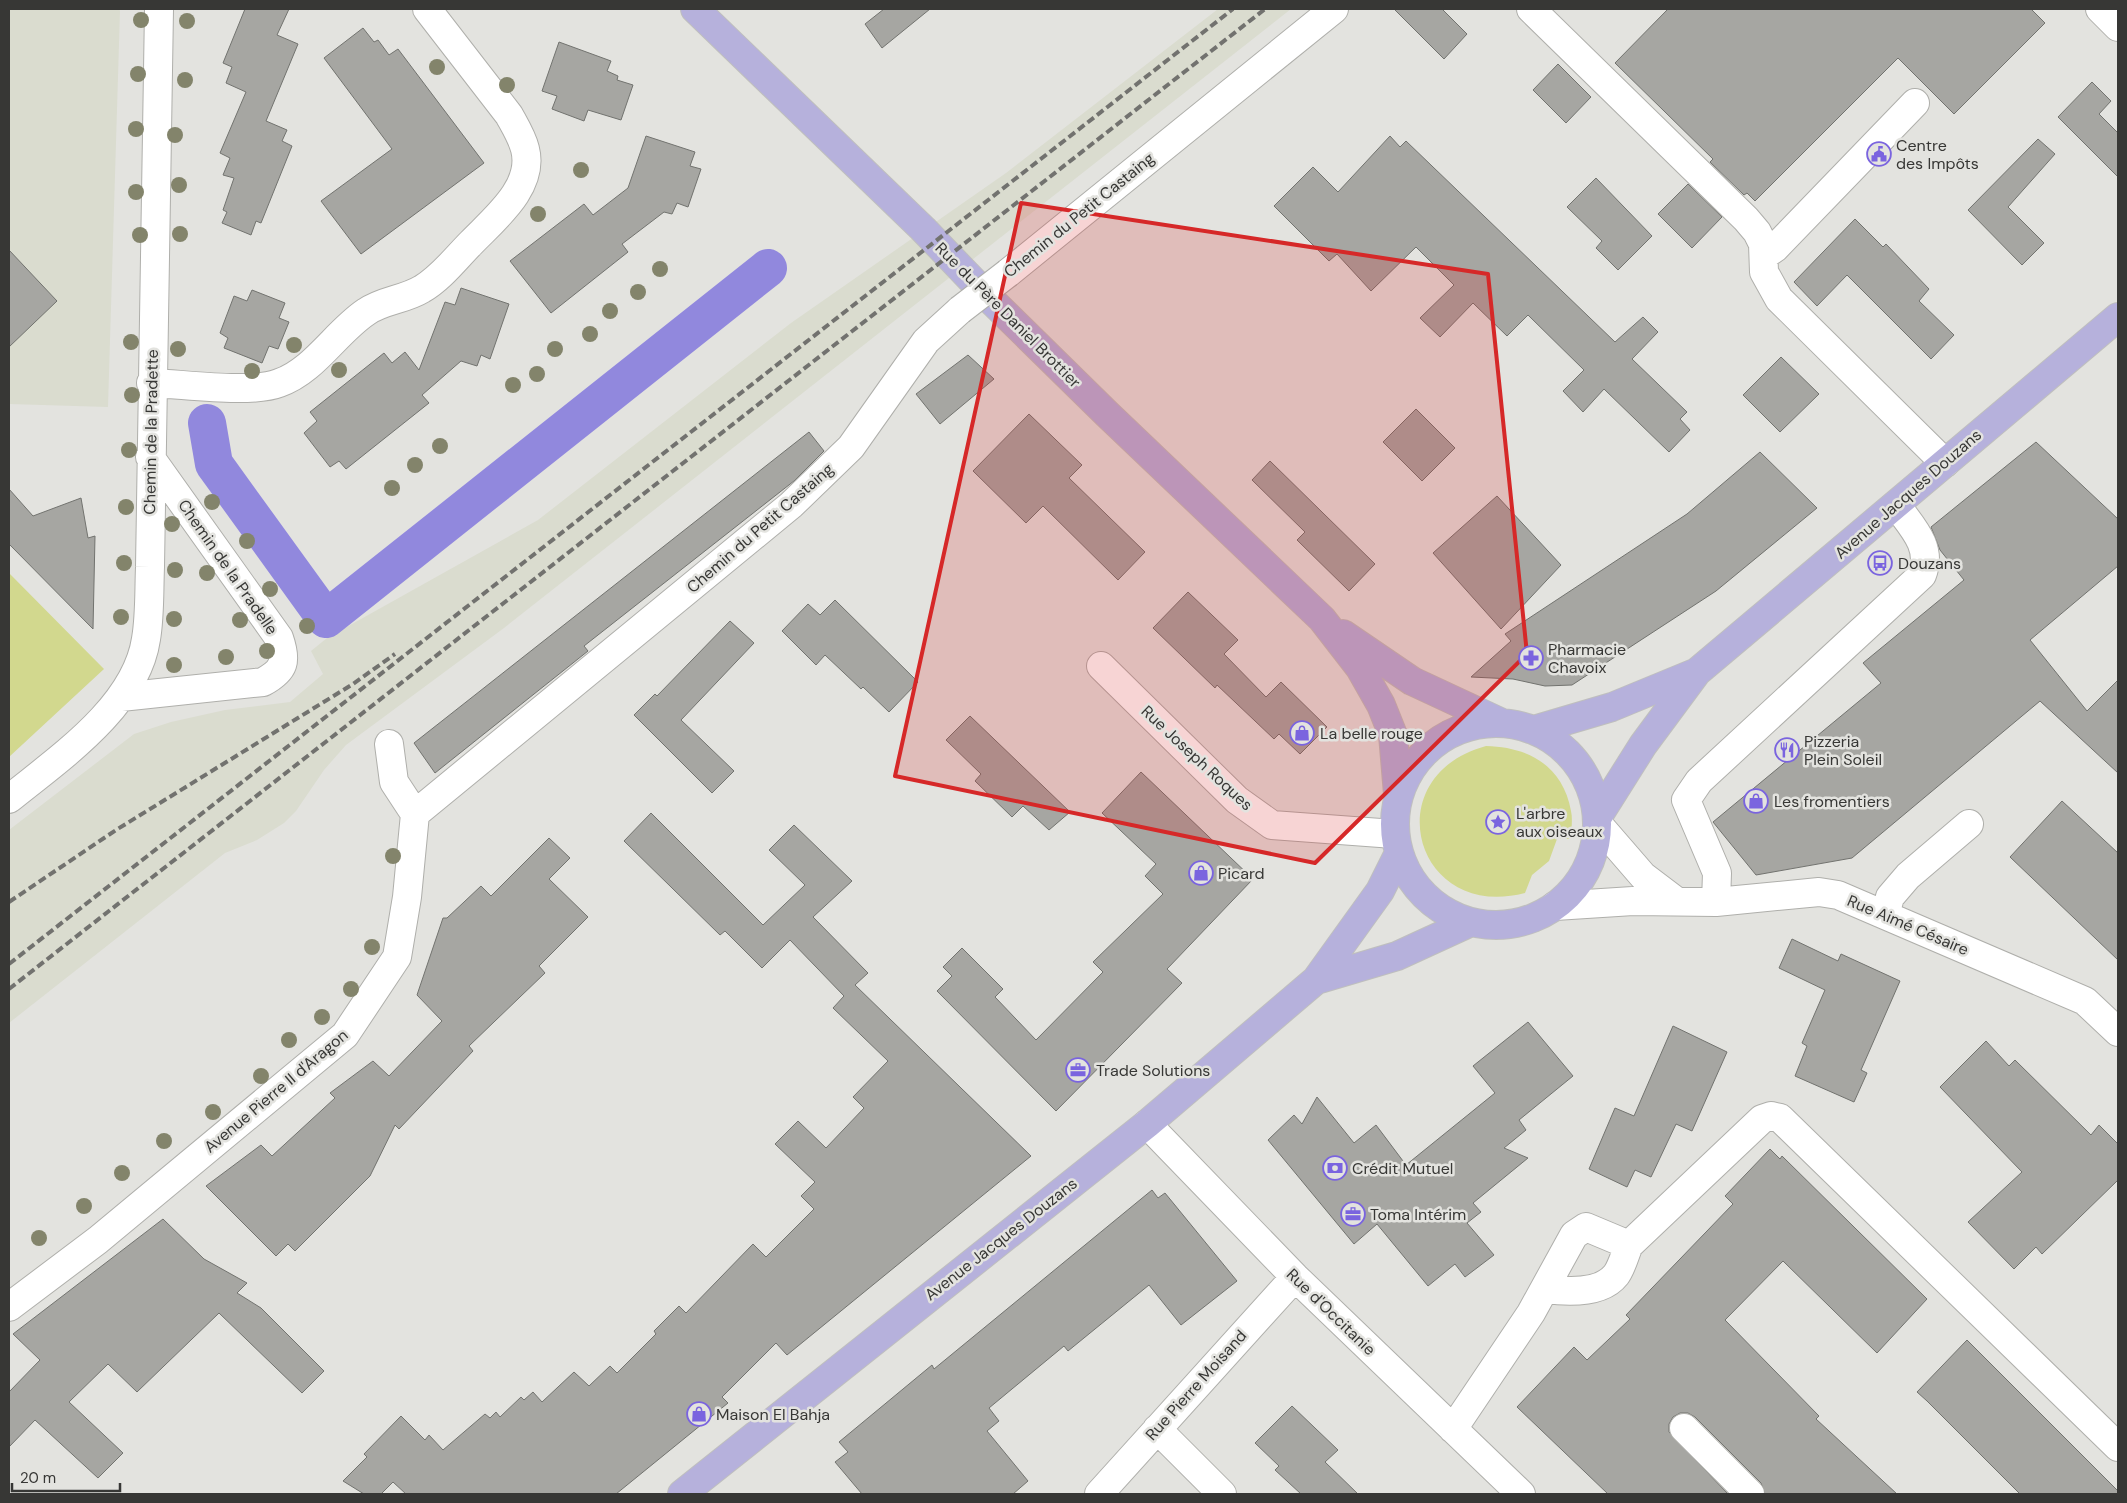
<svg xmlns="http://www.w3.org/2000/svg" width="2127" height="1503" font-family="'DM Sans',sans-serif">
<rect width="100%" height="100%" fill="#e3e3df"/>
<path fill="#dadccf" d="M9,9H119L120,11L108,407L9,404Z
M1218,9H1291L504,628L346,745L324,770L296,811L284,823L257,840L225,853L9,1023V830L134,734L171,722L225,710L290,702L323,674L311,651L327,638L538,520L791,323L1006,173Z"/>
<path fill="#d2d88e" d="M9,573L104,669L9,757Z
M1486,746C1529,747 1563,766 1571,811C1573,820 1571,830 1571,839H1557L1549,861L1532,875L1525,893C1414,922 1375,776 1486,746Z"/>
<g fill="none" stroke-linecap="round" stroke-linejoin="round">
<path stroke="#9188dd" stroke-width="38" d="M207,423L214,464L326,619L768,268"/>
</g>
<path fill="#a6a6a2" stroke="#72736f" d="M245,9H289L277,35L298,44L266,121L287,130L282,141L292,146L261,223L256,221L251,235L222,223L227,212L223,210L234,178L223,175L230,158L220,153L246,92L226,83L232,67L223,63Z
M884,9H930L882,48L865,24Z
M1394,9H1442L1467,34L1444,59Z
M1668,9H2031L2045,23L1954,114L1898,58L1755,201L1747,193L1744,195L1710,162L1713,159L1615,63Z
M363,28L374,42L378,40L389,55L398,49L484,163L361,254L321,201L392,149L324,58Z
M559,42L611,61L607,71L618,76L617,80L633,85L621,120L588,110L584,121L552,109L557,96L542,91Z
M1558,64L1591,97L1566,123L1533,90Z
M2092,82L2111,101L2099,114L2118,133V177L2058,117Z
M646,136L695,152L690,166L701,169L688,207L677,203L672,214L664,212L622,244L628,252L551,313L510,261L584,204L593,215L628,188Z
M1390,136L1400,147L1406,141L1615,342L1643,317L1658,332L1632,359L1687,412L1680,419L1690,430L1669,452L1604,389L1583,412L1563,391L1584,370L1528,315L1507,336L1473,303L1440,337L1420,318L1454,285L1416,247L1371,291L1337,254L1329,261L1274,206L1313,167L1338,192Z
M2038,139L2055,154L2008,207L2044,243L2022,265L1968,210Z
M1596,178L1652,236L1618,270L1596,248L1602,241L1567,207Z
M1688,184L1722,217L1692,248L1658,214Z
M1855,219L1883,247L1886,244L1929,289L1919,301L1954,335L1931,359L1847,275L1817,306L1794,282Z
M9,250L57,301L9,347Z
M461,288L509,304L490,359L481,355L477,366L461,361L422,395L429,403L346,469L339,461L330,467L304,433L317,421L310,412L384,353L392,363L405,352L419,370L445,302L455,305Z
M252,290L285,303L279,318L289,322L278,349L269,346L262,363L224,348L228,338L220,333L234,296L247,301Z
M968,355L994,379L940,424L916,394Z
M1781,357L1819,394L1780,432L1743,395Z
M1416,409L1455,448L1422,481L1383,442Z
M1029,414L1082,465L1069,478L1145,552L1118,580L1043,506L1026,523L973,471Z
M809,432L824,451L794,481L584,646L588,651L435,773L414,743Z
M2036,442L2118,519V566L2030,640L2087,711L2118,680V773L2040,701L1852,858L1756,875L1713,822L1881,683L1863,663L1964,580L1940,550L1931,527Z
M1760,452L1817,508L1716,591L1572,685L1545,686L1513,679L1471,677L1511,641L1505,634L1687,514Z
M1270,461L1375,564L1349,591L1297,540L1305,532L1252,480Z
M9,489L33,516L81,498L88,538L95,536L93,629L9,544Z
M1497,496L1561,565L1501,629L1433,553Z
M1188,592L1238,640L1224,654L1266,697L1281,682L1327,727L1300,754L1279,734L1274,739L1217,685L1215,688L1153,628Z
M835,600L918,682L889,712L863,687L861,689L825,655L816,665L782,631L808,604L820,615Z
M730,621L754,643L681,720L734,771L712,793L634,715L655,694L657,696Z
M970,716L1070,812L1049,830L1023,806L1012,817L975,781L981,774L946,740Z
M1141,772L1253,879L1167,969L1182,983L1056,1111L937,991L952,976L943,967L962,948L1003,989L995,997L1036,1040L1103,972L1093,962L1163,894L1145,876L1156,864L1102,813Z
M2062,801L2118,853V960L2010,857Z
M651,813L763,925L805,885L769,850L794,825L852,881L813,917L868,973L855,985L1031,1156L787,1355L776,1343L722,1397L728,1403L616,1494H406L393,1482L381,1494H364L343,1481L367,1457L364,1454L401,1416L425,1440L429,1435L443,1450L485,1414L490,1418L496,1412L500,1417L521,1397L524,1400L533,1392L542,1402L574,1372L589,1386L610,1366L617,1373L656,1334L654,1331L679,1306L686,1313L753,1244L766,1257L814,1209L801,1196L815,1182L775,1144L798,1121L826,1148L864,1108L853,1097L888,1061L833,1008L844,996L790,940L762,968L725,931L720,935L624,841Z
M549,838L570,858L549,879L588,917L539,966L545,973L469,1046L473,1051L399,1129L395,1125L370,1176L295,1251L288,1244L276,1256L206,1186L261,1145L272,1156L335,1098L330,1093L373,1061L389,1076L442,1021L417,995L443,918H447L481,886L491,896Z
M1792,939L1838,961L1841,954L1900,981L1861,1070L1867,1073L1854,1102L1795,1076L1807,1046L1802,1043L1825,990L1779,968Z
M1528,1022L1573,1076L1519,1120L1526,1130L1504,1148L1528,1158L1473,1203L1481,1212L1467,1223L1494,1255L1465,1277L1455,1264L1428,1286L1377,1224L1354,1244L1268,1140L1294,1115L1302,1124L1317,1097L1354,1143L1376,1125L1406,1165L1495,1093L1473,1066Z
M1673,1026L1727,1052L1692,1131L1676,1124L1651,1177L1635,1170L1627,1187L1589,1169L1615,1108L1634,1116Z
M1986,1041L2009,1066L2015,1060L2091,1135L2099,1125L2118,1144V1180L2042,1254L2036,1247L2014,1269L1968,1222L2022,1172L1940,1087Z
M1770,1149L1780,1159L1782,1156L1927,1299L1877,1353L1783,1261L1725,1320L1819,1416L1816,1419L1897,1494H1765L1761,1483L1695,1417L1688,1413H1680L1673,1417L1669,1424V1432L1728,1494H1608L1517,1407L1574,1347L1587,1360L1630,1319L1626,1315L1733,1204L1725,1196Z
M1152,1190L1158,1198L1165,1193L1237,1281L1181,1325L1149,1285L1068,1351L1064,1346L989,1408L999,1421L987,1431L1028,1481L1013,1494H862L835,1462L848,1452L839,1442L932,1365L934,1369Z
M163,1219L204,1259L247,1283L237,1293L261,1308L324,1371L302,1393L219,1313L137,1392L108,1364L69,1402L123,1453L98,1478L35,1420L9,1447V1392L40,1360L13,1334Z
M1967,1340L2118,1491V1494H2020L1927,1401L1917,1392Z
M1292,1406L1338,1450L1325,1462L1358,1494H1301L1275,1470L1279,1466L1255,1443Z"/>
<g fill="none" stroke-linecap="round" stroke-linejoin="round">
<g stroke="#afafab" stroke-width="30">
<path id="minor" d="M1531,9L1746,219L1757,232L1763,244L1764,272L1779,299L1945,463
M2100,9L2118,27
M1765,255L1775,248L1915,103
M1008,273L1334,9
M151,383C184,384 251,394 279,383C314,371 336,332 366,312C383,300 404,300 422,289C441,278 456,258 471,243C494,219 535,187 525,149C522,137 515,126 509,115L427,9
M1101,666L1237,800L1272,825L1394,834
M121,697L263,682C285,670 287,661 279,638L150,457
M9,799C58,759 136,707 146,639C150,616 149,591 150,567L159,9
M415,814L791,505L851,447L926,341L960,310
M1598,824L1643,876L1676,901
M1716,902L1717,873L1686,800L1699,781L1922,575C1933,547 1912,527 1896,505
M1555,906L1633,901L1716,902L1819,892L1838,895L2085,1001L2118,1032
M1885,915L1890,897L1908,876L1969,824
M1147,1124L1295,1277L1521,1494
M1545,1289C1567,1292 1601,1294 1616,1275C1622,1267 1625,1254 1629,1245
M9,1307L98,1240L345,1035L397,957L407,897L415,814L394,782L389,744
M1684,1428L1750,1494
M1157,1429L1222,1494
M1453,1429L1531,1313L1574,1235L1586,1227L1629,1245L1762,1119L1771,1116L1780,1118L2118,1447
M1099,1494L1295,1277"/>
</g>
<g stroke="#bfbfbe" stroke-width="30">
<path id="major" d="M695,9L923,229L994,303L1106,413L1322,619L1360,668L1381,705L1393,735L1398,794
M1343,634L1412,681L1500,722
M1395 824a101 101 0 1 1 202 0a101 101 0 1 1-202 0Z
M1534,730L1612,707L1697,672
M1597,818L1643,745L1697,672L2118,317
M1316,980L1397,956L1471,922
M682,1494L1147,1124L1316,980L1380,891L1399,853"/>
</g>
<use href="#minor" stroke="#fff" stroke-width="28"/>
<use href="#major" stroke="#b6b1dc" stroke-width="28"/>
<path stroke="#72726f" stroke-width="4" stroke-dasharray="8 4" stroke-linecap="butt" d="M9,902L116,830L353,684L395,654
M9,964L1233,9
M9,989L1265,9"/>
<g stroke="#afafab" stroke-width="30" stroke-linecap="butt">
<path id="minor-bridge" d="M960,310L1008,273"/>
</g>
<use href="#minor-bridge" stroke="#fff" stroke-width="28"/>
</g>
<g fill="#83846b">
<circle cx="141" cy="20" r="8"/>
<circle cx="187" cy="21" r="8"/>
<circle cx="437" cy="67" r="8"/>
<circle cx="138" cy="74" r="8"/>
<circle cx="185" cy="80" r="8"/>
<circle cx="507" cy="85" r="8"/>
<circle cx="136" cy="129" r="8"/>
<circle cx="175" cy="135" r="8"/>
<circle cx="581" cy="170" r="8"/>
<circle cx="179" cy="185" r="8"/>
<circle cx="136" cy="192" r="8"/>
<circle cx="538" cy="214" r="8"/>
<circle cx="180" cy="234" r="8"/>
<circle cx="140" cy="235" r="8"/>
<circle cx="660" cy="269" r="8"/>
<circle cx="638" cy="292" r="8"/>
<circle cx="610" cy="311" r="8"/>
<circle cx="590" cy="334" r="8"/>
<circle cx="131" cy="342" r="8"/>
<circle cx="294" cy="345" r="8"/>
<circle cx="178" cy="349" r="8"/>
<circle cx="555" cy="349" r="8"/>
<circle cx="339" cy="370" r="8"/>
<circle cx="252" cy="371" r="8"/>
<circle cx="537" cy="374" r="8"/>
<circle cx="513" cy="385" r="8"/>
<circle cx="132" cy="395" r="8"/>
<circle cx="440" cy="446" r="8"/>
<circle cx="129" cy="450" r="8"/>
<circle cx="415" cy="465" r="8"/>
<circle cx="392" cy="488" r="8"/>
<circle cx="212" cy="502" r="8"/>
<circle cx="126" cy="507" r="8"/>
<circle cx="172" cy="524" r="8"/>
<circle cx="247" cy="541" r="8"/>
<circle cx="124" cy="563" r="8"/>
<circle cx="175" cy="570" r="8"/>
<circle cx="207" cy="573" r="8"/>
<circle cx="270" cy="589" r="8"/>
<circle cx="121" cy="617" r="8"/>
<circle cx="174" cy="619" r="8"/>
<circle cx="240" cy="620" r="8"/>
<circle cx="307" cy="626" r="8"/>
<circle cx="267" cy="651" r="8"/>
<circle cx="226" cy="657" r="8"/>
<circle cx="174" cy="665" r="8"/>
<circle cx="393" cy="856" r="8"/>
<circle cx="372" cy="947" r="8"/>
<circle cx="351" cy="989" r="8"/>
<circle cx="322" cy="1017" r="8"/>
<circle cx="289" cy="1040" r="8"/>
<circle cx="261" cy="1076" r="8"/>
<circle cx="213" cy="1112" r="8"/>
<circle cx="164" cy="1141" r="8"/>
<circle cx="122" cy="1173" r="8"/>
<circle cx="84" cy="1206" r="8"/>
<circle cx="39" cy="1238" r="8"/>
</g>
<path fill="#d62828" fill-opacity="0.2" stroke="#d62828" stroke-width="4" stroke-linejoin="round" d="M1021,203L1488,274L1527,654L1315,863L895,776Z"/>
<defs>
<g id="civic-ring" transform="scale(1.25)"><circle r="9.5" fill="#e3e3df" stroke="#7a64df" stroke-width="1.5"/><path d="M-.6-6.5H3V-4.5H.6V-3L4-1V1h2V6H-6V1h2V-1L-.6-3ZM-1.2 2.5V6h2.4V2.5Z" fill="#7a64df"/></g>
<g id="bus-ring" transform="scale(1.25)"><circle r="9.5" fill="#e3e3df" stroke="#7a64df" stroke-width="1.5"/><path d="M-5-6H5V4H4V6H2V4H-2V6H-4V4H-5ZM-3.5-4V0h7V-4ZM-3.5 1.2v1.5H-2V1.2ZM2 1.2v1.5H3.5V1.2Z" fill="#7a64df"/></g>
<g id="pharmacy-ring" transform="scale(1.25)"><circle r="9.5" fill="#e3e3df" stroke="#7a64df" stroke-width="1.5"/><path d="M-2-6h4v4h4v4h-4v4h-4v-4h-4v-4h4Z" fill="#7a64df"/></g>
<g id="shop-ring" transform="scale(1.25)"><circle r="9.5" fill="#e3e3df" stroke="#7a64df" stroke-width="1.5"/><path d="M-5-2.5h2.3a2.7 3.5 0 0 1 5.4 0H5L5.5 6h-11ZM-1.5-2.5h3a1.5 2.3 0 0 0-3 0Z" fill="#7a64df"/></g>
<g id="restaurant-ring" transform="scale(1.25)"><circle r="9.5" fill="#e3e3df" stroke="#7a64df" stroke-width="1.5"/><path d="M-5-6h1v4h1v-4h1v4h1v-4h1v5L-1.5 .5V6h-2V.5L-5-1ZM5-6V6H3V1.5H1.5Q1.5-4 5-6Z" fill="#7a64df"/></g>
<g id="sight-ring" transform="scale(1.25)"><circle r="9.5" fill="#e3e3df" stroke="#7a64df" stroke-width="1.5"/><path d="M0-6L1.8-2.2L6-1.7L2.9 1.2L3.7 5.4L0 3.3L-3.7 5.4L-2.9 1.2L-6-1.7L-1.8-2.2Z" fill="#7a64df"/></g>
<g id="office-ring" transform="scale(1.25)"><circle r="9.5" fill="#e3e3df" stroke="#7a64df" stroke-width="1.5"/><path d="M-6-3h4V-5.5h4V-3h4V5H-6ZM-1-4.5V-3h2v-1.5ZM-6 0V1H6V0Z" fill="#7a64df"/></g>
<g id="bank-ring" transform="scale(1.25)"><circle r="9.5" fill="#e3e3df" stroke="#7a64df" stroke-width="1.5"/><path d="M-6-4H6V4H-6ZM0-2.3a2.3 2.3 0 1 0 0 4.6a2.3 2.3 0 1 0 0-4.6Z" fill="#7a64df"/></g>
</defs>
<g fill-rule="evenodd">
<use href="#civic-ring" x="1879" y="154"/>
<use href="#bus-ring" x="1880" y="563"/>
<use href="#pharmacy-ring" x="1531" y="658"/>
<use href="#shop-ring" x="1302" y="733"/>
<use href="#restaurant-ring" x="1787" y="750"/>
<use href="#shop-ring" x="1756" y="801"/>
<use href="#sight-ring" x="1498" y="822"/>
<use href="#shop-ring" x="1201" y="873"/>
<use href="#office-ring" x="1078" y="1070"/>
<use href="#bank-ring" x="1335" y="1168"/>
<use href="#office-ring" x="1353" y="1214"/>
<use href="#shop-ring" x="699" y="1414"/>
</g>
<g text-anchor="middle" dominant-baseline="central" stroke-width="5" stroke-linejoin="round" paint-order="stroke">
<g font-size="16" fill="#373735" stroke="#e3e3df" text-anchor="start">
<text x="1896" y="145">Centre<tspan x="1896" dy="18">des Impôts</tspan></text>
<text x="1898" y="563">Douzans</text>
<text x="1548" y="649">Pharmacie<tspan x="1548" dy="18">Chavoix</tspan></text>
<text x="1320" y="733">La belle rouge</text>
<text x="1804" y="741">Pizzeria<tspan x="1804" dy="18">Plein Soleil</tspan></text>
<text x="1774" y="801">Les fromentiers</text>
<text x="1516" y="813">L'arbre<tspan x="1516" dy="18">aux oiseaux</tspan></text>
<text x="1218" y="873">Picard</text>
<text x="1096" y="1070">Trade Solutions</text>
<text x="1352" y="1168">Crédit Mutuel</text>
<text x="1370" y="1214">Toma Intérim</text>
<text x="716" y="1414">Maison El Bahja</text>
</g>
<g font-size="16" fill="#373735" stroke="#e3e3df">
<text transform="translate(1079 215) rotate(-39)">Chemin du Petit Castaing</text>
<text transform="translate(1008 315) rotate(45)">Rue du Père Daniel Brottier</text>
<text transform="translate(151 432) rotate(-89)">Chemin de la Pradette</text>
<text transform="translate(1908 494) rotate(-41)">Avenue Jacques Douzans</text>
<text transform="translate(760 528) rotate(-41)">Chemin du Petit Castaing</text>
<text transform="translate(228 567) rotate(55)">Chemin de la Pradelle</text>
<text transform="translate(1197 758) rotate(43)">Rue Joseph Roques</text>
<text transform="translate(1908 925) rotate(23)">Rue Aimé Césaire</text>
<text transform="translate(276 1091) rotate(-40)">Avenue Pierre II d'Aragon</text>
<text transform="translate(1001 1239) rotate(-38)">Avenue Jacques Douzans</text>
<text transform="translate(1331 1312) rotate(44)">Rue d'Occitanie</text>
<text transform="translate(1196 1385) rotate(-48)">Rue Pierre Moisand</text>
</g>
</g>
<rect width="2127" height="1503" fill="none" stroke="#373735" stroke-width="20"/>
<path d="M12 1483v8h108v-8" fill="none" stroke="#373735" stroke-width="2.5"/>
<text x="20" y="1483" font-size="15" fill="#373735" stroke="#e3e3df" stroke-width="4" paint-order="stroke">20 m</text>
</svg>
